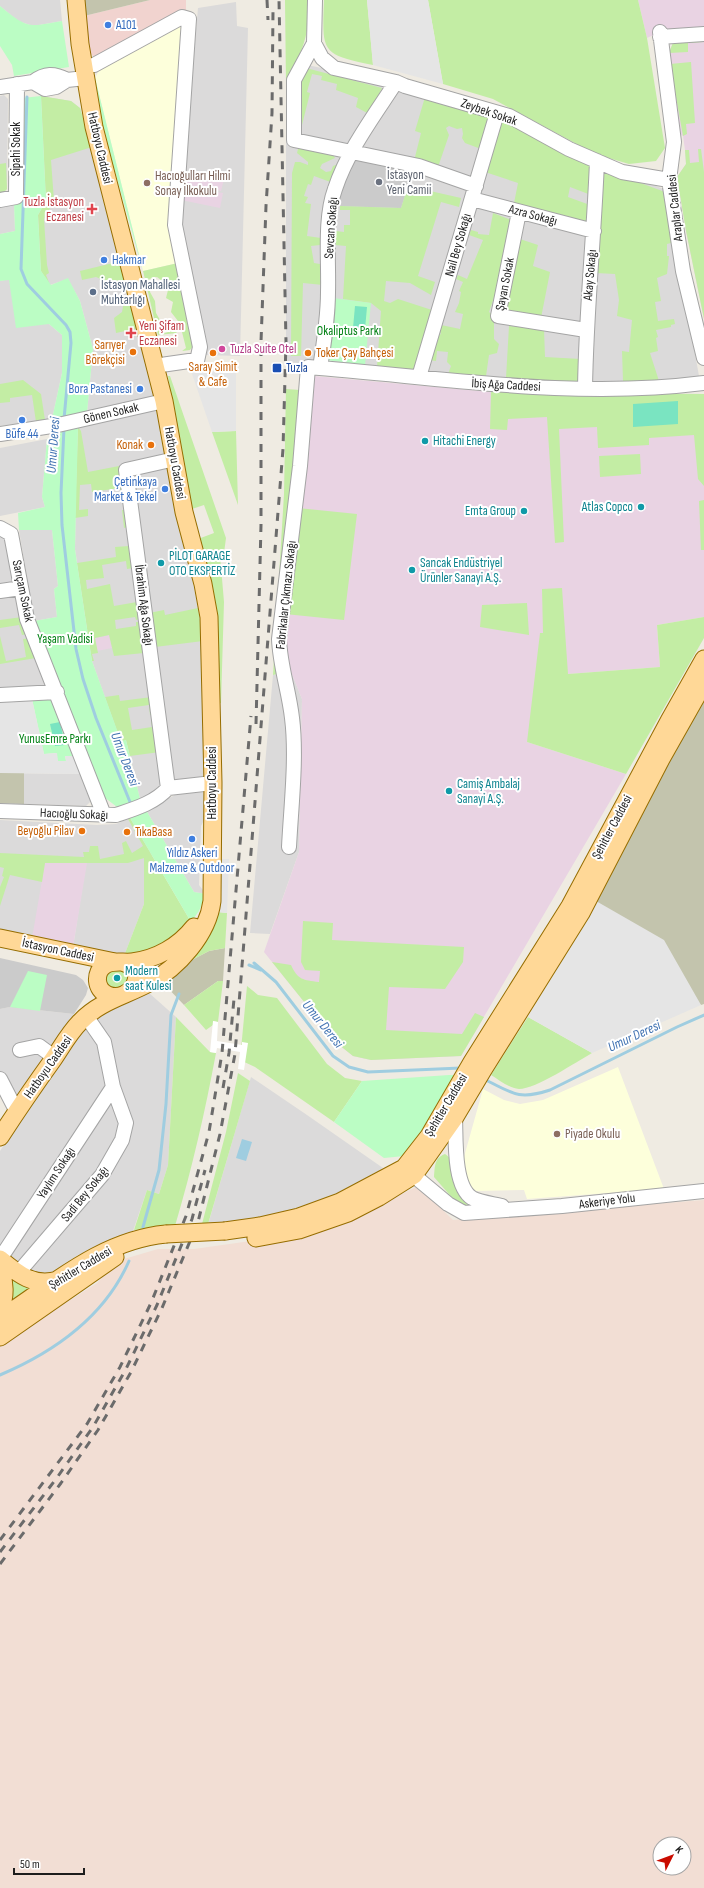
<svg xmlns="http://www.w3.org/2000/svg" width="704" height="1888" font-family="'Sofia Sans Condensed',sans-serif">
<rect width="100%" height="100%" fill="#efebe2"/>
<path fill="#dbdada" d="M0,0H60L62,21L33,26L18,21L0,6Z
M236,2L237,26L248,28L240,356L206,355L179,217L198,8Z
M297,63L396,83L666,190L699,376L659,384L581,386L286,362V87Z
M4,95L8,99L7,189L3,193L0,194V96Z
M41,96L71,101L80,108L156,396L87,413L93,349L80,301L68,279L50,285L41,271L38,215L46,201Z
M14,203L15,231L0,234V205Z
M9,279L49,324L62,335V373L52,419L0,426V281Z
M159,409L169,455L122,466L161,790L140,799L126,740L121,742L92,661L75,549L78,427Z
M47,439L42,497L45,507L0,516V448Z
M170,468L203,633L206,776L172,781L130,475Z
M19,530H52L58,586L54,589L57,617L34,621Z
M0,533L7,538L15,582L0,587Z
M17,593L46,684L45,687L0,690V595Z
M290,669L302,699L299,852L270,934L250,933L273,675Z
M0,773L83,774L92,800L86,806L0,803Z
M205,792V818L201,826L199,885L206,894L194,892L146,810L177,794Z
M130,818L152,855L145,858L144,904L124,956L73,947L86,863L32,938L0,932V820L97,825L116,824Z
M148,992L176,1017L168,1165L159,1194L147,1190L132,1234L107,1242L78,1255L49,1276L31,1272L0,1248V1151L75,1037L98,1016Z
M10,1007L74,1014L13,1109L0,1085V1009Z
M251,1077L307,1115L383,1168L366,1183L280,1218L207,1228Z"/>
<path fill="#f1d3cf" d="M150,0H186V10L95,57L90,54L84,16Z"/>
<path fill="#e9d3e3" d="M638,0H704V30L660,32L647,38Z
M704,38V319L686,231L677,177L686,164L685,150L683,136L679,134L669,53L674,40Z
M196,173L224,179L221,191L183,184L185,175L195,178Z
M184,186L223,193L220,208L181,200Z
M314,376L491,392L704,394V617L657,625L660,667L568,674L527,742L626,774L461,1056L371,1060L353,1056L338,1044L264,952L299,852L302,699L283,652Z
M110,635L112,648L97,651L95,638Z
M45,863H87L73,947L32,938Z"/>
<path fill="#fdffdb" d="M182,22L178,263L143,271L95,78L101,67Z
M618,1067L664,1189L527,1199L524,1190L476,1191L468,1184L462,1164L483,1089L504,1100L520,1104L543,1100Z"/>
<path fill="#cbcbcb" d="M354,157L414,168L401,208L337,206L338,195Z
M0,958L76,975L83,980L88,988L86,995L74,1014L10,1007L0,1009Z"/>
<path fill="#f2ded4" fill-rule="evenodd" d="M418,1186L453,1220L704,1200V1888H0V1345L97,1283L117,1261L158,1249H194L313,1232L349,1220ZM660,1844H684V1868H660Z"/>
<path fill="#c3c4ad" d="M82,0H150L84,16Z
M704,697V1004L701,1005L596,901Z
M0,773H24V804L0,803Z
M225,948L223,981H218L184,1005L164,984L190,961L209,951Z"/>
<path fill="#c3eda4" d="M285,0H309C310,37 301,53 286,85Z
M324,0H367L373,65C321,54 322,53 324,0Z
M428,0H638L647,38L665,148L656,161L629,164L595,154L493,99L443,84Z
M704,38V42L688,43V52L669,53L674,40Z
M691,62L695,123L686,124L687,134L683,136L670,64Z
M306,68L382,88L369,114L356,107L358,98L336,90L337,84L321,80L322,76L312,74L307,92L310,93L299,137H297L302,72Z
M41,96L71,101L80,108L92,147L51,160L54,201L44,219L47,265L49,273L46,275L50,285L41,271L38,215L46,201Z
M425,97L490,117L481,149L465,143L462,138L463,134L462,128L457,129L449,126L446,128L449,135L437,170L414,161L421,133L415,131Z
M500,119L593,163L591,195L570,187L568,197L590,205L589,226L513,208L518,183L485,172Z
M305,148L332,153L335,158L322,164L320,168L326,172L331,171L333,166L341,163L333,183L314,176L311,185L308,184L304,196L308,197L305,203L311,204L307,236L321,238L320,245L311,246L314,263L320,264L324,268L323,285L303,283L301,356H291L292,173L295,162H300L308,165V162L297,153L298,149Z
M698,149H701L704,172V319L686,231L677,177L686,164L685,150H689L690,163L699,162Z
M6,163L7,189L3,193L0,194V164Z
M608,171L665,192L671,243L667,244V256H669L667,274L657,278L661,301L655,302L658,321L674,319L675,324L671,325V327L656,330L658,337L656,338L658,351L650,353L659,381H623L622,351L629,352L632,320L617,316L619,300L615,274L596,273L601,176Z
M408,186L461,198L459,207L441,202L418,276L435,282L431,295L410,283L386,281L384,301L390,303L398,299L435,311L415,370L377,367L381,311L371,303L343,299L346,246L335,245L336,231L344,232V225H350V210H340V206L401,208Z
M493,213L511,220L496,292L489,312L494,316V339L499,344L497,353L489,355L486,376L448,374L451,366L447,362L448,352L437,351L436,361L428,360L436,336L441,334L439,330L441,325L460,329L463,314L455,312L459,303L461,292L459,291L463,282L456,279L458,275L467,279L483,240L469,235L471,230L478,232V234L489,235Z
M517,238L538,245L533,266L550,272L541,318L502,313Z
M121,261L127,283L120,287L96,277L82,280L80,271Z
M178,263L193,346L190,350L182,351L186,348L182,332H179L178,321L171,312L173,302L166,298L168,290L173,285L165,283L157,277L149,279L151,283L150,292L155,301L156,313L160,320V330L165,333L174,330L177,333L158,335L143,271Z
M124,301L132,304L139,328L116,333L114,318L122,312Z
M509,326L544,329L545,357L581,359L580,384L506,378Z
M168,376H170L226,538L224,553L220,555L224,602L221,703H218V619L208,567L198,539L214,533L204,505L189,510Z
M23,380L41,394L45,420L36,422L32,395L10,398V402L0,403V384Z
M286,389L300,390L280,673L273,675L284,494Z
M491,392L704,394V486L698,479L694,435L649,438V445L598,448L597,427L559,429L564,542L555,543L547,417L508,419L507,430L490,429Z
M78,427L81,431L88,472L119,466L128,527L124,528L122,510H124L120,488L92,492L91,484L80,485L79,510L88,509V516L75,518Z
M236,431L238,505L212,432Z
M640,454L641,474L600,477L599,456Z
M704,500V550H701L699,501Z
M298,508L357,514L344,620L285,614Z
M129,546L133,568L127,569L126,561L102,565L104,578L86,580L87,589L110,584L114,606L137,602L140,619L136,620L135,617L115,620L116,629L136,626V622H140L144,653L114,656L109,635L95,638L98,653L92,654L94,661H92L77,563L116,557L115,547Z
M562,588L568,674L660,667L657,625L704,617V638L626,774L527,742L540,633H543L542,589Z
M527,603L529,635L480,627L482,605Z
M198,608L203,641L155,647L149,613L164,610L165,615Z
M22,617L28,634L22,635L19,625L0,628V620Z
M0,636L6,661L26,657L23,639L29,638L36,658L0,664Z
M119,695L120,701L152,697L155,714L150,715L149,705L128,708L132,730L152,727L151,720L155,719L160,752L130,756L126,740L121,742L105,697Z
M130,818L191,922L182,931L154,950L124,956L144,904V858L128,863H45L42,882L10,875L0,906V887L4,877L2,876L4,868L0,867V853L84,857L83,852H89L90,846H98L100,859L124,854L122,843L126,841L132,853L143,846L128,819Z
M217,912L227,913L225,948L209,951L190,961L209,935Z
M303,921L333,923L332,940L464,947L463,962L445,989L389,987L386,1030L462,1034L475,1013L484,1017L461,1056L371,1060L353,1056L338,1044L272,962L291,965C298,980 303,980 319,982L320,971L305,970L301,962Z
M111,969L127,970L130,983L115,989L107,986L105,975Z
M218,981H223L218,1022L213,1021V1025L206,1030L184,1005Z
M247,986L258,995L277,998L327,1064L345,1078L362,1081L334,1122L255,1067L240,1060Z
M176,1017L210,1052L216,1053C205,1112 192,1169 175,1226L134,1230L147,1190L159,1194L168,1165Z
M528,1017L592,1053C576,1062 536,1089 519,1089C509,1088 499,1080 491,1075Z
M238,1073L250,1081L208,1224H202L226,1132Z
M445,1154C457,1161 453,1180 459,1192C461,1197 465,1201 468,1205L466,1208L454,1200L434,1177C435,1167 434,1158 445,1154Z
M10,1275L40,1288L7,1308Z"/>
<path fill="#bbfdc4" d="M0,6C28,29 28,27 62,21L69,67L14,76L12,65L0,46Z
M95,78L143,271L105,136L94,82Z
M41,96L46,201L38,215L41,271L51,285L68,278L80,301L93,349L87,413L52,419L62,373V335L49,324L16,328L9,280L0,281V234L15,231L14,203L21,202L22,98Z
M333,298L371,303L365,365L326,360Z
M78,427L75,549L77,563L92,661L121,741L126,740L140,799L117,807L104,797L34,621L57,617L54,589L58,586L52,530H19L18,513L45,507L42,497L47,439L56,437L60,431Z
M51,698L76,756H65L66,761L58,762L56,753L44,754L32,699Z
M146,810L194,892L206,894L199,911L191,922L130,818Z
M28,971L47,975L40,1011L10,1007Z
M449,1075H455L448,1096L404,1156L384,1158L334,1122L362,1081Z"/>
<path fill="#7ae4c1" d="M355,306L367,307L365,329L353,328Z
M678,401V424L633,427V404Z
M60,722L65,745L55,746L50,724Z"/>
<path fill="#e5e5e5" d="M367,0H428L443,84L373,65Z
M198,370L236,372V431L212,432L191,371Z
M32,699L44,754L57,753L58,761H66L65,756H76L83,774L0,773V702Z
M221,859H229L227,913L217,912L221,892Z
M596,901L664,940L701,1005L592,1053L528,1017Z"/>
<path fill="#9fcde0" d="M242,1139L252,1142L246,1161L236,1158Z"/>
<path fill="#fff" d="M213,1021L218,1022L217,1041L242,1045V1042L248,1043L244,1070L238,1069L240,1052L217,1048L216,1053L210,1052Z"/>
<g fill="none" stroke-linecap="round" stroke-linejoin="round">
<path stroke="#9fcde0" stroke-width="3" d="M27,97L21,269L27,284L66,325L70,332L71,343L64,419
M64,428L61,493L62,525L76,649L83,679L96,718L130,802
M254,963L276,982L333,1056L349,1067L368,1072L461,1068
M249,965L261,970
M486,1080C513,1094 520,1100 550,1090L677,1027L704,1015
M143,1227L159,1170L166,1104L171,1015L179,994
M0,1375C54,1352 105,1316 129,1261"/>
<g stroke="#a4a4a4" stroke-width="16">
<path id="minor" d="M315,0L314,43L294,80V140L419,166L476,186
M660,32L674,142L669,180L683,271L704,358
M660,37L704,34
M314,43L322,58L334,68L396,82L405,86L509,116L569,149L622,172L669,180
M83,66L94,65L182,17L189,19L175,225L200,347L197,361H189L154,366
M33,82C45,73 54,73 67,80
M0,87L33,82L45,89L56,87L67,80L85,78
M472,199L594,231
M0,200L16,197L17,84
M519,212L498,316L586,330
M320,368C324,343 328,318 328,292C329,260 324,219 335,189C348,150 374,116 396,82
M419,377L497,113
M585,389C586,313 594,237 597,161
M0,434L58,425L164,401
M0,528L11,534L27,619L104,815
M0,591L21,588
M0,695L57,692
M168,788L126,470L175,459
M0,811L116,815C134,809 155,803 168,788L213,783
M289,847C291,807 297,757 292,718C289,691 280,666 279,639L300,466L308,367C440,377 572,400 704,383
M20,1050L39,1046L54,1057
M0,1079L17,1112
M455,1117C456,1137 453,1186 472,1198C478,1202 494,1204 502,1206
M406,1169L448,1204L464,1213L562,1206L704,1191
M0,1259L113,1087
M18,1273L102,1175L122,1140L126,1123L113,1087L104,1042L86,1016"/>
</g>
<g stroke="#966d00" stroke-width="19">
<path id="major" d="M0,938L115,962
M122,962C152,970 130,1004 108,995C95,990 94,972 105,965C113,960 123,963 132,962C157,959 179,946 194,927
M0,1137C17,1111 34,1086 52,1061C61,1048 69,1033 80,1022C100,1001 125,996 149,983C178,968 208,934 212,901L213,783L209,617L203,584L184,512L164,401L94,127L80,44L76,0
M225,1231L260,1226L299,1217L340,1202L404,1168L429,1136L472,1062L570,906L669,721L704,659
M256,1238L299,1230L348,1213L379,1197L414,1175L455,1117L483,1070L581,913L661,759L704,683
M0,1259C18,1274 33,1287 58,1280
M0,1268C5,1283 6,1295 0,1311
M0,1319C52,1285 102,1240 166,1234
M0,1337L115,1257"/>
</g>
<use href="#minor" stroke="#fff" stroke-width="14"/>
<use href="#major" stroke="#ffd897" stroke-width="17"/>
<path stroke="#6b6b6b" stroke-width="3" stroke-dasharray="8 8" stroke-linecap="butt" d="M267,0L268,20
M256,724L261,525V342L266,206L272,113L273,10
M223,1088L229,1053L234,999
M0,1540L87,1424L120,1367L151,1303L186,1216L209,1132L222,1053L251,716
M0,1552L56,1479L93,1427L126,1369L157,1305L192,1219L205,1170
M0,1564L61,1483L98,1430L131,1372L162,1308L198,1222L220,1134L235,1054L283,449L286,342L279,0"/>
<g stroke="#966d00" stroke-width="19" stroke-linecap="butt">
<path id="major-bridge" d="M166,1234L225,1231"/>
</g>
<use href="#major-bridge" stroke="#ffd897" stroke-width="17"/>
</g>
<g fill="#3f7fe0" stroke="#fff" stroke-width="1.5">
<circle cx="108" cy="25" r="4"/>
<circle cx="104" cy="260" r="4"/>
<circle cx="140" cy="389" r="4"/>
<circle cx="22" cy="420" r="4"/>
<circle cx="165" cy="489" r="4"/>
<circle cx="192" cy="839" r="4"/>
</g>
<circle fill="#6b7280" stroke="#fff" stroke-width="1.5" cx="379" cy="182" r="4"/>
<g fill="#8d6e63" stroke="#fff" stroke-width="1.5">
<circle cx="147" cy="183" r="4"/>
<circle cx="557" cy="1134" r="4"/>
</g>
<g fill="#e0444e" stroke="#fff" stroke-width="1.5">
<path d="M90 203h4v4h4v4h-4v4h-4v-4h-4v-4h4z"/>
<path d="M129 327h4v4h4v4h-4v4h-4v-4h-4v-4h4z"/>
</g>
<circle fill="#5c6f8a" stroke="#fff" stroke-width="1.5" cx="93" cy="292" r="4"/>
<circle fill="#d1479c" stroke="#fff" stroke-width="1.5" cx="222" cy="349" r="4"/>
<g fill="#e8710a" stroke="#fff" stroke-width="1.5">
<circle cx="133" cy="352" r="4"/>
<circle cx="213" cy="353" r="4"/>
<circle cx="308" cy="353" r="4"/>
<circle cx="151" cy="445" r="4"/>
<circle cx="82" cy="831" r="4"/>
<circle cx="127" cy="832" r="4"/>
</g>
<rect fill="#1a4fb4" stroke="#fff" stroke-width="1.5" x="272" y="363" width="10" height="10" rx="2"/>
<g fill="#0f9aa8" stroke="#fff" stroke-width="1.5">
<circle cx="425" cy="441" r="4"/>
<circle cx="641" cy="507" r="4"/>
<circle cx="524" cy="511" r="4"/>
<circle cx="161" cy="563" r="4"/>
<circle cx="412" cy="570" r="4"/>
<circle cx="449" cy="791" r="4"/>
<circle cx="117" cy="978" r="4"/>
</g>
<g text-anchor="middle" dominant-baseline="central" stroke-width="4" stroke-linejoin="round" paint-order="stroke">
<g font-size="13" fill="#366cbe" stroke="#fff" text-anchor="start">
<text x="116" y="25">A101</text>
<text x="112" y="260">Hakmar</text>
<text x="132" y="389" text-anchor="end">Bora Pastanesi</text>
<text x="22" y="434" text-anchor="middle">Büfe 44</text>
<text x="157" y="482" text-anchor="end">Çetinkaya<tspan x="157" dy="15">Market &amp; Tekel</tspan></text>
<text x="192" y="853" text-anchor="middle">Yıldız Askeri<tspan x="192" dy="15">Malzeme &amp; Outdoor</tspan></text>
</g>
<g font-size="13" fill="#1d1d1d" stroke="#fff">
<text transform="translate(489 112) rotate(19)">Zeybek Sokak</text>
<text transform="translate(100 148) rotate(77)">Hatboyu Caddesi</text>
<text transform="translate(16 149) rotate(-90)">Sipahi Sokak</text>
<text transform="translate(675 208) rotate(-96)">Araplar Caddesi</text>
<text transform="translate(533 215) rotate(15)">Azra Sokağı</text>
<text transform="translate(331 228) rotate(-86)">Sevcan Sokağı</text>
<text transform="translate(458 245) rotate(-74)">Nail Bey Sokağı</text>
<text transform="translate(590 275) rotate(-85)">Akay Sokağı</text>
<text transform="translate(505 284) rotate(-79)">Şayan Sokak</text>
<text transform="translate(506 385) rotate(3)">İbiş Ağa Caddesi</text>
<text transform="translate(111 413) rotate(-13)">Gönen Sokak</text>
<text transform="translate(175 463) rotate(80)">Hatboyu Caddesi</text>
<text transform="translate(23 591) rotate(78)">Sarıçam Sokak</text>
<text transform="translate(286 595) rotate(-84)">Fabrikalar Çıkmazı Sokağı</text>
<text transform="translate(144 605) rotate(83)">İbrahim Ağa Sokağı</text>
<text transform="translate(212 783) rotate(-90)">Hatboyu Caddesi</text>
<text transform="translate(74 814) rotate(2)">Hacıoğlu Sokağı</text>
<text transform="translate(612 827) rotate(-62)">Şehitler Caddesi</text>
<text transform="translate(58 950) rotate(12)">İstasyon Caddesi</text>
<text transform="translate(48 1067) rotate(-55)">Hatboyu Caddesi</text>
<text transform="translate(446 1105) rotate(-59)">Şehitler Caddesi</text>
<text transform="translate(56 1173) rotate(-57)">Yaylım Sokağı</text>
<text transform="translate(85 1194) rotate(-51)">Sadi Bey Sokağı</text>
<text transform="translate(607 1201) rotate(-7)">Askeriye Yolu</text>
<text transform="translate(80 1268) rotate(-31)">Şehitler Caddesi</text>
</g>
<g font-size="13" fill="#5b616d" stroke="#fff" text-anchor="start">
<text x="387" y="175">İstasyon<tspan x="387" dy="15">Yeni Camii</tspan></text>
</g>
<g font-size="13" fill="#785e54" stroke="#fff" text-anchor="start">
<text x="155" y="176">Hacıoğulları Hilmi<tspan x="155" dy="15">Sonay İlkokulu</tspan></text>
<text x="565" y="1134">Piyade Okulu</text>
</g>
<g font-size="13" fill="#be3a42" stroke="#fff" text-anchor="end">
<text x="84" y="202">Tuzla İstasyon<tspan x="84" dy="15">Eczanesi</tspan></text>
<text x="139" y="326" text-anchor="start">Yeni Şifam<tspan x="139" dy="15">Eczanesi</tspan></text>
</g>
<g font-size="13" fill="#4e5e75" stroke="#fff" text-anchor="start">
<text x="101" y="285">İstasyon Mahallesi<tspan x="101" dy="15">Muhtarlığı</tspan></text>
</g>
<g font-size="13" fill="#048216" stroke="#fff">
<text x="349" y="331">Okaliptus Parkı</text>
<text x="65" y="639">Yaşam Vadisi</text>
<text x="55" y="739">YunusEmre Parkı</text>
</g>
<g font-size="13" fill="#c56008" stroke="#fff" text-anchor="end">
<text x="125" y="345">Sarıyer<tspan x="125" dy="15">Börekçisi</tspan></text>
<text x="316" y="353" text-anchor="start">Toker Çay Bahçesi</text>
<text x="213" y="367" text-anchor="middle">Saray Simit<tspan x="213" dy="15">&amp; Cafe</tspan></text>
<text x="143" y="445">Konak</text>
<text x="74" y="831">Beyoğlu Pilav</text>
<text x="135" y="832" text-anchor="start">TıkaBasa</text>
</g>
<g font-size="13" fill="#b23c85" stroke="#fff" text-anchor="start">
<text x="230" y="349">Tuzla Suite Otel</text>
</g>
<g font-size="13" fill="#164399" stroke="#fff" text-anchor="start">
<text x="286" y="368">Tuzla</text>
</g>
<g font-size="13" fill="#0d838f" stroke="#fff" text-anchor="start">
<text x="433" y="441">Hitachi Energy</text>
<text x="633" y="507" text-anchor="end">Atlas Copco</text>
<text x="516" y="511" text-anchor="end">Emta Group</text>
<text x="169" y="556">PİLOT GARAGE<tspan x="169" dy="15">OTO EKSPERTİZ</tspan></text>
<text x="420" y="563">Sancak Endüstriyel<tspan x="420" dy="15">Ürünler Sanayi A.Ş.</tspan></text>
<text x="457" y="784">Camiş Ambalaj<tspan x="457" dy="15">Sanayi A.Ş.</tspan></text>
<text x="125" y="971">Modern<tspan x="125" dy="15">saat Kulesi</tspan></text>
</g>
<g font-size="14" font-style="italic" fill="#4374b3" stroke="#fff">
<text transform="translate(53 445) rotate(-86)">Umur Deresi</text>
<text transform="translate(125 759) rotate(69)">Umur Deresi</text>
<text transform="translate(323 1024) rotate(51)">Umur Deresi</text>
<text transform="translate(634 1036) rotate(-25)">Umur Deresi</text>
</g>
</g>
<g transform="translate(672 1856) rotate(48)"><circle r="19" fill="#ffffff" stroke="#a5a5a5"/>
<path d="M0-3L7 15L0 10L-7 15Z" fill="#ca0c00"/>
<text y="-6" font-size="11" font-weight="bold" text-anchor="middle" fill="#1d1d1d">K</text>
</g>
<path d="M14 1868v6h70v-6" fill="none" stroke="#1d1d1d" stroke-width="2"/>
<text x="20" y="1868" font-size="12" fill="#1d1d1d" stroke="#ffffff" stroke-width="3" paint-order="stroke">50 m</text>
</svg>
